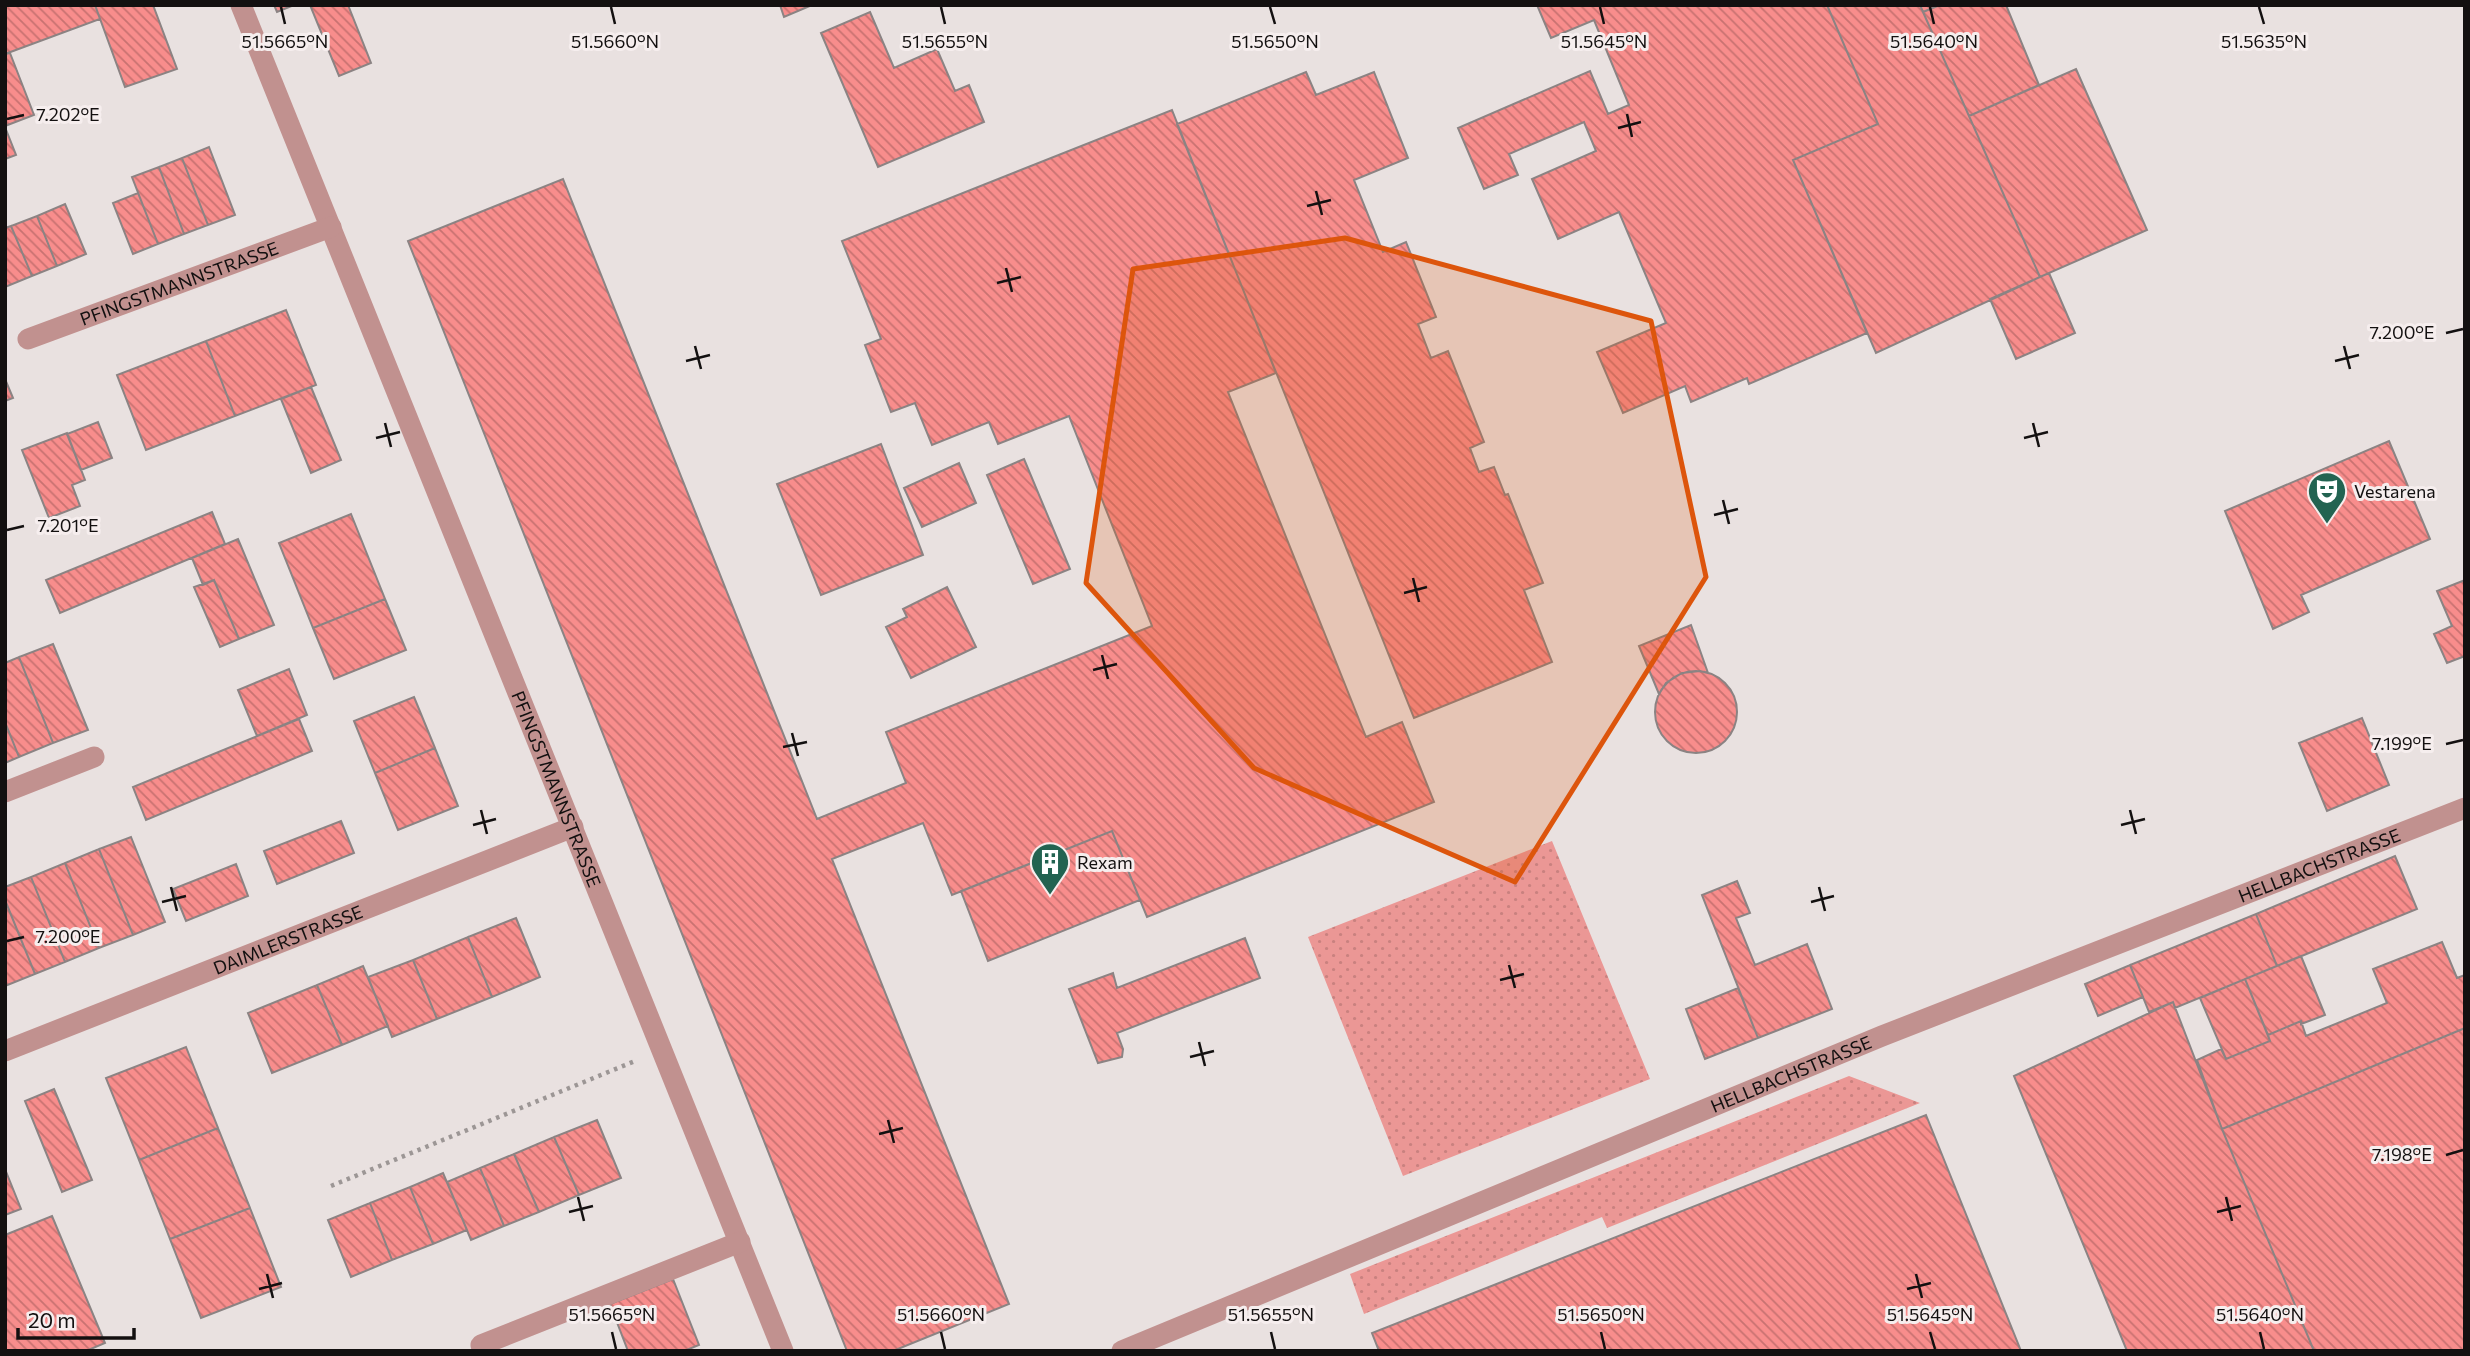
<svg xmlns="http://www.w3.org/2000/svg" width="2470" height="1356" font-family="Commissioner,sans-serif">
<defs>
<pattern id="grass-dots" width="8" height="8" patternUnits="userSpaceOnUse" patternTransform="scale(1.75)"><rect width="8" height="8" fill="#eb9795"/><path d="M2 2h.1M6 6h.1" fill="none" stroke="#c9817f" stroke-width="1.8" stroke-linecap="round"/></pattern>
<pattern id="building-back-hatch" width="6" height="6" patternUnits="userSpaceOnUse" patternTransform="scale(1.75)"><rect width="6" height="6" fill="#f88d8c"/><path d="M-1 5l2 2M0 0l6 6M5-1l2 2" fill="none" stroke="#c87271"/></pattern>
</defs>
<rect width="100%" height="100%" fill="#e9e1e0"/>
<path fill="url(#grass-dots)" d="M1552,841L1650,1079L1403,1176L1308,937Z
M1849,1076L1920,1103L1607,1228L1602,1217L1364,1314L1350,1274Z"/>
<path fill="url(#building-back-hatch)" stroke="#8b8383" stroke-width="2" d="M5,5H95L100,19L5,54Z
M95,5H153L177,69L125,87Z
M274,5H294L277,12Z
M310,5H348L371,63L339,76Z
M780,5H812L784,17Z
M1537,5H1827L1878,124L1793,160L1867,333L1749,384L1747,378L1691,402L1685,386L1623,413L1597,352L1666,323L1619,212L1558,239L1532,179L1596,151L1584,122L1509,154L1518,175L1484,189L1458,128L1590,71L1608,114L1629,105L1594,20L1551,38Z
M1827,5H1920L2040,277L1876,353L1793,160L1878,124Z
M1920,5H1940L1923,12Z
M1940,5H2006L2039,85L1969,116L1923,12Z
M870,12L894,68L937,49L955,91L969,85L984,122L878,167L821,33Z
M10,53L34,115L5,126V54Z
M2076,69L2147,230L2040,277L1969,116Z
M1306,72L1316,95L1374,72L1408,158L1354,180L1383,252L1406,242L1436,317L1418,324L1431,358L1448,351L1484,442L1470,448L1479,472L1494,467L1505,495L1508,494L1543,583L1524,590L1552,662L1414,718L1177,124Z
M1172,110L1276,373L1228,392L1366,737L1402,722L1434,802L1147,917L1112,831L952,895L923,823L832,859L1009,1304L893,1351H847L408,241L563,179L817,819L906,783L886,732L1152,626L1069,416L998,444L989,422L932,445L915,403L891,412L865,345L881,339L842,241Z
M5,127L16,155L5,159Z
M209,147L235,215L208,225L182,158Z
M182,158L208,225L184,234L159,167Z
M159,167L184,234L158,244L132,177Z
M138,193L158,244L133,254L113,203Z
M65,204L86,254L57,266L37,216Z
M37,216L57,266L32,276L11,226Z
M11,226L32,276L5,287V228Z
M2049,273L2075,333L2016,359L1990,299Z
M286,310L316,385L235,416L206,341Z
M206,341L235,416L146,450L117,375Z
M5,379L13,398L5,401Z
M311,387L341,460L311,473L281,399Z
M98,422L112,458L81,470L67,434Z
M67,433L85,480L72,485L80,506L49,518L22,450Z
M2389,441L2430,539L2301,595L2309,612L2273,629L2225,511Z
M881,444L923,555L821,595L777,484Z
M1024,459L1070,569L1033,584L987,475Z
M959,463L976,503L922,527L904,488Z
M212,512L225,544L60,613L46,580Z
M351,514L385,599L313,628L279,543Z
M238,539L274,625L239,639L214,580L203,585L192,558Z
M214,580L239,639L220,647L194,587Z
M2465,580V656L2447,663L2434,634L2452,626L2437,591Z
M947,587L976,647L911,678L886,627L907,617L903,609Z
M385,599L406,650L334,679L313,628Z
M1691,625L1708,673L1700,671L1682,673L1666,683L1659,694L1639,646Z
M53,644L88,730L53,743L19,657Z
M19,657L53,743L19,757L5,722V663Z
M289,669L307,715L257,736L238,690Z
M1655 712a41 41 0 1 1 82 0a41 41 0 1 1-82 0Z
M414,697L435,748L375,773L354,721Z
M2362,718L2389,785L2327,811L2299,743Z
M299,719L312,751L146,820L133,787Z
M5,722L19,757L5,763Z
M435,748L458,806L398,830L375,773Z
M341,821L354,853L277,884L264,851Z
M1112,831L1140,900L988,961L961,891Z
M131,837L165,922L133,935L99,849Z
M99,849L133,935L99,948L65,863Z
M2395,856L2417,909L2277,966L2256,914Z
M65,863L99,948L65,962L31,877Z
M236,864L248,896L186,921L173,889Z
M31,877L65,962L35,974L5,900V887Z
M1737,881L1750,913L1736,918L1755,965L1807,944L1832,1009L1758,1038L1702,895Z
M5,900L35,974L5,986Z
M2256,914L2277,966L2175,1008L2173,1002L2149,1012L2130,965Z
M516,918L540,977L492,997L468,937Z
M468,937L492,997L437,1019L413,960Z
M1245,938L1260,978L1117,1033L1123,1049L1122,1057L1098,1063L1069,989L1113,973L1117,988Z
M2442,942L2457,978L2465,975V1028L2222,1129L2197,1060L2221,1049L2226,1059L2270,1041L2268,1035L2301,1021L2306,1036L2387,1003L2373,969Z
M2301,956L2325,1015L2301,1024V1021L2268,1035L2245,979Z
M413,960L437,1019L392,1037L368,977Z
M2130,965L2143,997L2098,1016L2085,984Z
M363,966L388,1026L342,1045L317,985Z
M2245,979L2270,1041L2226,1059L2200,998Z
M317,985L342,1045L272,1073L248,1013Z
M1738,988L1758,1038L1705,1059L1686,1009Z
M2173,1002L2222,1129L2314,1351H2127L2014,1076Z
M2465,1028V1351H2314L2222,1129Z
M186,1047L218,1128L139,1160L106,1078Z
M54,1089L92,1180L62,1192L25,1101Z
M1926,1115L2021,1351H1379L1372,1333Z
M597,1120L621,1178L579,1195L554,1137Z
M218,1128L250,1208L170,1239L139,1160Z
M554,1137L579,1195L539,1212L514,1154Z
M514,1154L539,1212L504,1226L480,1168Z
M480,1168L504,1226L471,1240L447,1182Z
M5,1169L21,1209L5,1215Z
M443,1173L467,1230L433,1244L410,1187Z
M410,1187L433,1244L392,1260L370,1203Z
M370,1203L392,1260L351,1277L328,1220Z
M250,1208L281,1287L201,1318L170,1239Z
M52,1216L105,1343L86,1351H5V1235Z
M673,1279L699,1345L684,1351H628L610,1304Z"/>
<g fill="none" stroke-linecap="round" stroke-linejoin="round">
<path stroke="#9c9695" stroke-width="4.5" stroke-dasharray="3.5 5" stroke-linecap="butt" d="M331,1186L635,1061"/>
<g stroke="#c1918f" stroke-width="21">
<path id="s1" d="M241,5L783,1351"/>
<path id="s2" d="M28,339L331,227"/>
<path d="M5,792L94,757"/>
<path id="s3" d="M5,1051L573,827"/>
<path d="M481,1345L740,1242"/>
<path id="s4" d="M1122,1351L1882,1036L2465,808"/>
</g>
</g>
<path fill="#dd550c" fill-opacity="0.2" stroke="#dd550c" stroke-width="5" stroke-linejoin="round" d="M1345,238L1651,321L1706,577L1515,882L1254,768L1086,583L1133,269Z"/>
<path fill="none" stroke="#131010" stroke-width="2.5" d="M281,7L285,24M611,7L615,24M941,7L945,24M1270,7L1275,24M1600,7L1604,24M1930,7L1934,24M2259,7L2264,24M1627,114L1632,137M7,119L24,115M1618,128L1641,122M1316,191L1322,215M1307,206L1331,200M1006,268L1012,292M997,283L1021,277M2446,333L2463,329M695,346L701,369M2344,346L2350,369M686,361L710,355M2335,361L2359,355M385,423L391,447M2033,423L2039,447M376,438L400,432M2024,438L2048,432M1723,500L1729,524M1714,515L1738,509M7,530L24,526M1413,578L1419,602M1404,593L1427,587M1102,655L1108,679M1093,670L1117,664M792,733L798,756M2446,744L2463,740M783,747L807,742M481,810L487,834M2130,810L2136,834M473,825L496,819M2121,825L2145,819M171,887L177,911M1819,887L1825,911M162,902L186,896M1811,902L1834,896M7,941L24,937M1509,965L1515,988M1500,980L1524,974M1199,1042L1205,1066M1190,1057L1214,1051M888,1120L894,1143M879,1134L903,1128M2446,1155L2463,1150M578,1197L584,1221M2226,1197L2232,1221M569,1212L593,1206M2217,1212L2241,1206M267,1274L273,1298M1916,1274L1922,1298M259,1289L282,1283M1907,1289L1931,1283M612,1332L616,1349M941,1332L945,1349M1271,1332L1275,1349M1601,1332L1605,1349M1930,1332L1935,1349M2260,1332L2264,1349"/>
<defs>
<g id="theatre-pin" transform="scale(2.0125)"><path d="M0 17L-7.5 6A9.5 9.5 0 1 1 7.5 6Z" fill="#226351" stroke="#f6eeee"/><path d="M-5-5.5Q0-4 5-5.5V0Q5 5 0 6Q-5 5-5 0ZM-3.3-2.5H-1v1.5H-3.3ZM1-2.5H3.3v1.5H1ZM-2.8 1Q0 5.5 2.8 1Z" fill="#fff"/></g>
<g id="building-pin" transform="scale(2.0125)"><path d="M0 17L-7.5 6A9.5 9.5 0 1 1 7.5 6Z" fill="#226351" stroke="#f6eeee"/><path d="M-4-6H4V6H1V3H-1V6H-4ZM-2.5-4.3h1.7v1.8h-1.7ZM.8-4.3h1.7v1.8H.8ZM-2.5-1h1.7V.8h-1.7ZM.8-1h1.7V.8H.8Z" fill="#fff"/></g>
</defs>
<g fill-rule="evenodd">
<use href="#theatre-pin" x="2327" y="491"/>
<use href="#building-pin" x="1050" y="862"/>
</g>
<g text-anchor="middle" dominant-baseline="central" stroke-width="6" stroke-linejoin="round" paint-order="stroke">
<g font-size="18" fill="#131010" stroke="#f6eeee">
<text stroke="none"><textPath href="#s2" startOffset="161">PFINGSTMANNSTRASSE</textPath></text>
<text stroke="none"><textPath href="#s1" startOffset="845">PFINGSTMANNSTRASSE</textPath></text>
<text stroke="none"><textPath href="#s4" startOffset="1292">HELLBACHSTRASSE</textPath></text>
<text stroke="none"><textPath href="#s3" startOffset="304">DAIMLERSTRASSE</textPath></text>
<text stroke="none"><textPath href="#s4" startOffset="724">HELLBACHSTRASSE</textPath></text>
</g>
<g font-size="18" fill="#131010" stroke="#f6eeee" text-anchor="start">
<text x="2354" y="491">Vestarena</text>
<text x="1077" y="862">Rexam</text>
</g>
</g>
<g font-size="18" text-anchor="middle" fill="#131010" stroke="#f6eeee" stroke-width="6" stroke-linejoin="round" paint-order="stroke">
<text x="285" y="48">51.5665°N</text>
<text x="615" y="48">51.5660°N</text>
<text x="945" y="48">51.5655°N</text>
<text x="1275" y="48">51.5650°N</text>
<text x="1604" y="48">51.5645°N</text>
<text x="1934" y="48">51.5640°N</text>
<text x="2264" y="48">51.5635°N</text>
<text x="68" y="121">7.202°E</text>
<text x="2402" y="339">7.200°E</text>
<text x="68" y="532">7.201°E</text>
<text x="2402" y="750">7.199°E</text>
<text x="68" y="943">7.200°E</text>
<text x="2402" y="1161">7.198°E</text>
<text x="612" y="1321">51.5665°N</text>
<text x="941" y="1321">51.5660°N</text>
<text x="1271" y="1321">51.5655°N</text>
<text x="1601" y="1321">51.5650°N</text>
<text x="1930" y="1321">51.5645°N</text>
<text x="2260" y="1321">51.5640°N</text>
</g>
<rect width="2470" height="1356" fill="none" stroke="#131010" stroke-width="14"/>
<path d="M18 1328v10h116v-10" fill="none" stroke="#131010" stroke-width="3.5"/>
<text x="28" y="1328" font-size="21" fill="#131010" stroke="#f6eeee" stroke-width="5" paint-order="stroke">20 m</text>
</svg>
